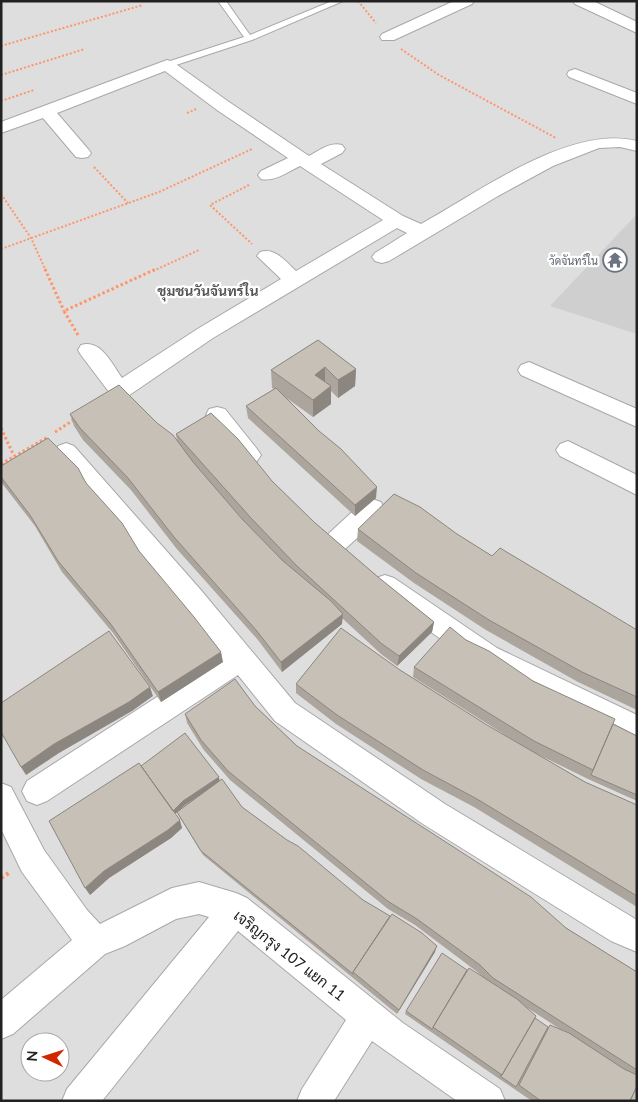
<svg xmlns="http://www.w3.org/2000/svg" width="638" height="1102" font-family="Lato,Sarabun,sans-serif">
<rect width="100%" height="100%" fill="#f2f0e7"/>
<path fill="#dfdede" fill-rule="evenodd" d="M1,1H637V1101H1ZM30,1042H60V1072H30Z"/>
<path fill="#cfcfcf" d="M637,214V334L550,306Z"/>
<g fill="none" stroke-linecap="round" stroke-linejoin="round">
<g stroke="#a8a8a8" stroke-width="2">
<path id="lane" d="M218,1H226L250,35L332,1H343L252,40L170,67H164V63L244,37Z"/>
</g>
<g stroke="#a8a8a8" stroke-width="2">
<path id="street" d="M454,1H474L472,4L394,40H382L380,37L382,34Z
M573,1H593L637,22V33L575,4Z
M167,60L173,62L229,102L309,156C320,150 330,142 342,145L345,149L342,153L321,164L403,216L421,224C478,193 570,124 637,141V151L620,147L599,148L553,166L498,196L389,261L382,263L375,261L372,257L375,253L407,233L397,228L213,338L128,396L120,398L112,396L81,355L78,350L81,345C101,339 112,364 122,378L199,328L281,279L257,256L260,252C275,247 285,261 296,271L383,220L300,166C288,172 274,182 261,179L258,175L261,171L288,158L217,110L165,71L57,113L88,149L91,153L88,157L82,158L76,157L43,118L1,133V122Z
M575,69L637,93V104L569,77L567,74L569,71Z
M529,362L637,409V427L521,375L518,370L521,365Z
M217,407L225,409L257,449L261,455L257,461L249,464L241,461L209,421L206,415L209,409Z
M568,441L637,475V495L560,456L556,450L560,444Z
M66,443L74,446L200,589L295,703L445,804L637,920V952L611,941L423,824L275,721L238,675L47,801L37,805L27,801L22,791L27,781L222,655L58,458L54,452L58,446Z
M372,499L381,502L384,509L381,516L344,550L335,553L326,550L323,543L326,536L363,502Z
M385,575L394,578L497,648L637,715V742L477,664L376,594L372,586L376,578Z
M1,783L11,787L44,850L87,910L100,924L172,888L199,882L236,893L247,898L403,1023L500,1089L505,1101H457L372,1041L334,1101H297L302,1089L346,1020L238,931L102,1101H62L67,1089L209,917L199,914L176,919L125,946L105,954L13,1034L1,1039V1000L72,940L22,872L1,829Z"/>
</g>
<path stroke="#ff956b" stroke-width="2" stroke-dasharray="2 2" stroke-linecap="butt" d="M358,1L376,23
M1,46L143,5
M401,49L439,75L556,138
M1,75L85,49
M1,101L34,90
M187,113L196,109
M94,167L128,203
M249,185L210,205L252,244
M1,194L31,238L46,271
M1,249L159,192L252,149
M153,271L199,250"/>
<path stroke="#ff956b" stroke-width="3" stroke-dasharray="2.5 2.5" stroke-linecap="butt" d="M45,269L64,311
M78,335L64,311L156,269
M1,428L14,456
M55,432L75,419
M1,464L48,437"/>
<path stroke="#ff956b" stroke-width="4" stroke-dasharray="3 3" stroke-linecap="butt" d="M1,878L9,873"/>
<use href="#lane" fill="#fff" fill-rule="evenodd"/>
<use href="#street" fill="#fff" fill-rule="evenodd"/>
</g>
<path fill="#aba59d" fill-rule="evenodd" d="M318,340L356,369L355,386L338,398L331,391V404L313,417L285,397L376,498L355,516L248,418L246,406L274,389L272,388L271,370Z
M70,414L157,423L177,441L176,434L272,481L314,522L378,577L434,622L432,632L397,666L381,654L342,618V624L282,672L258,640L176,548L131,490L83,440L74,426ZM199,470L252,530L242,519Z
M1,466L86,483L223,662L161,702L113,633L62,572L35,526L1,482Z
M358,529L457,534L492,556L637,630V710L578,682L486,630L414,583L357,541Z
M466,640L533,681L637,736V801L588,779L535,753L585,782L637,805V907L474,807L421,779L336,724L296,693V684L400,670L487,725L521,745L413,677L414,667Z
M255,706L297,746L580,937L637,972V1101H532L498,1078L405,1014L406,1011L467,970L484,978L476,971L415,925L388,909L230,780L203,749L187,723L185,714ZM523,1005L563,1031L550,1025L548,1028L535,1018Z
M141,766L220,781L242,807L363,900L435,952L397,1014L203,855L179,816L177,812L206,791L185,805L175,814L182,828L171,838L109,878L90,895Z"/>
<path fill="#8b867f" d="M325,367V384L315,375Z
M356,369L355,386L338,398V380Z
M331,386V404L313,417V400Z
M377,487L376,498L355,516V505Z
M343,614L342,624L282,672L281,662Z
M434,622L432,632L397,666L399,656Z
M221,652L223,662L161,702L158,692Z
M150,687L153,696L132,711L59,753L26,775L21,767L54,744Z
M219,777L220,782L185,805L174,815L173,811L183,801Z
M180,820L182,828L171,838L109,878L90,895L85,888L104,871Z
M437,946L435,952L397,1014L399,1010Z"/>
<path fill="#c7c0b6" stroke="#8b867f" d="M318,340L356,369L338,380L325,367L315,375L331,386L313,400L271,370Z
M119,385L157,423L173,435L193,462L242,519L283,561L331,601L343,614L281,662L256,630L174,537L128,478L80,428L70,414Z
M276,388L319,431L341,449L377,487L355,505L246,406Z
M211,413L238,439L272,481L314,522L378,577L434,622L399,656L382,644L296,565L251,518L176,434Z
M48,438L78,468L86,483L122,523L139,551L194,617L221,652L158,692L110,623L58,561L30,515L1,477V466Z
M394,494L420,507L457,534L492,556L500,548L637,630V697L582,672L489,620L416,573L358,529Z
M450,627L466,640L489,651L533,681L615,719L593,770L534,741L414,667Z
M341,628L400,670L487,725L585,782L637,805V896L477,799L423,770L337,715L296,684Z
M109,631L150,687L129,702L54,744L21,767L1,732V703Z
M235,679L255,706L297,746L531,897L566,928L637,972V1070L493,978L480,965L417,919L389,902L228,771L201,740L185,714Z
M613,724L637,736V795L591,775Z
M185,733L219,777L183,801L173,811L141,766Z
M139,763L180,820L168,830L104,871L85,888L49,821Z
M222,779L242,807L287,840L298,846L363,900L390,916L353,972V974L201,851L177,812Z
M392,914L422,933L437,946L399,1010L353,972Z
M442,953L467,970L432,1029L406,1011Z
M469,968L517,999L536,1016L502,1075L433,1027Z
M535,1018L548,1027L516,1087L500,1076L502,1075Z
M550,1025L569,1033L624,1069L637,1075V1086L630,1101H541L519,1085Z
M637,1086V1101H630Z"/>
<defs>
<g id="temple-ring" transform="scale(1.25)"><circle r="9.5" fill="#fff" stroke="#6b7280" stroke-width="1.5"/><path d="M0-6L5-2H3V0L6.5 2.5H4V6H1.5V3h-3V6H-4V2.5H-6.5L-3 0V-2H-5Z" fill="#6b7280"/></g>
</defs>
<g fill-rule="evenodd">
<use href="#temple-ring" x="615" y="260"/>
</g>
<g text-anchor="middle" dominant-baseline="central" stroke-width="4.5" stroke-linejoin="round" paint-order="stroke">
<g font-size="11" fill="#5b616d" stroke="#fff" text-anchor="end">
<text x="598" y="260">วัดจันทร์ใน</text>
</g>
<g font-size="14" font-weight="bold" fill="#545454" stroke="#fff">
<text x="208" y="290">ชุมชนวันจันทร์ใน</text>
</g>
<g font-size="15" fill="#212121" stroke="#fff">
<text transform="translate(290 955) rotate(38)">เจริญกรุง 107 แยก 11</text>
</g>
</g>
<rect width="638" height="1102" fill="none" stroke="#212121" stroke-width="5"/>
<g transform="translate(45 1057) rotate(274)"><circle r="24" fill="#ffffff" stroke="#a6a6a6"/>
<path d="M0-4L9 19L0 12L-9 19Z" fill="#d22600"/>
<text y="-8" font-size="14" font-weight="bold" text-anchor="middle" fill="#212121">N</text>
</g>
</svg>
